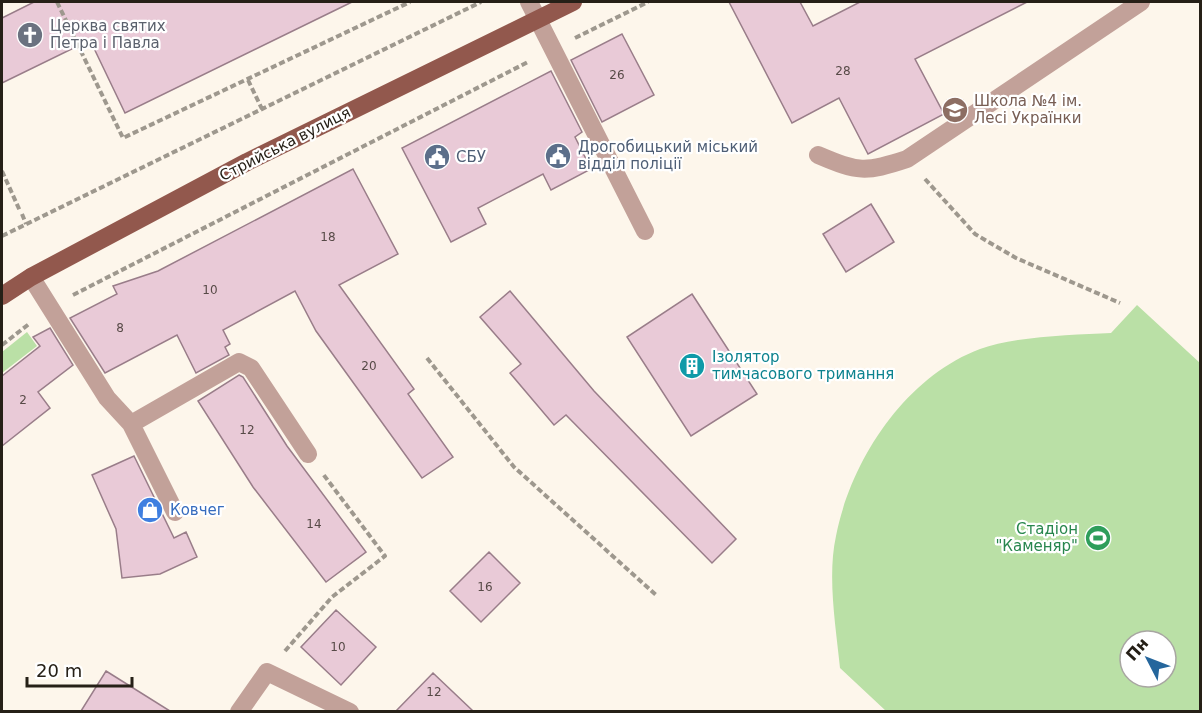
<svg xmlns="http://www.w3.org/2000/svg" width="1202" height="713" font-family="'DejaVu Sans',sans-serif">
<rect width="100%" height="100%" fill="#fdf6eb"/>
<path fill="#bae0a6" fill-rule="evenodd" d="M1137,305L1200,363V711H886L840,668C836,627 827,577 836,536C851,460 905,377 980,349C1016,336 1073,335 1111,333ZM1130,641H1166V677H1130Z
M27,332L37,346L2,373V352Z"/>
<path fill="#e9cad7" stroke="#997d89" stroke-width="1.5" d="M34,2H352L125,113L90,40L2,83V18Z
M729,2H800L813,26L860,2H1027L915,59L944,114L868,154L839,98L792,123Z
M622,34L654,95L602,122L571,60Z
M551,71L582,132L575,137L591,169L551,190L543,174L478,208L486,224L451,242L402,148Z
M353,169L398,254L339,285L414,389L408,394L453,457L422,478L316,331L295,291L223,330L230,344L225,347L229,355L196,373L177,335L105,373L70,318L117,294L113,286L158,271Z
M871,204L894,242L846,272L823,234Z
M510,291L594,391L736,539L712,563L566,415L554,425L510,373L521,364L480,317Z
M692,294L757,394L691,436L627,337Z
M50,328L73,365L38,392L50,408L2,446V376L40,346L33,337Z
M239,375L243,377L287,446L366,552L326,582L253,487L198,401Z
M134,456L174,538L186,532L197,557L160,574L122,578L116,529L92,475Z
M489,552L520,583L481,622L450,591Z
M336,610L376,647L341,685L301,647Z
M106,671L170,711H81Z
M433,673L473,711H396Z"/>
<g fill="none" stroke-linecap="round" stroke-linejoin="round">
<path stroke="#9e988e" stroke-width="4" stroke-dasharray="6 3" stroke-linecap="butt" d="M57,2L123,138L410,2
M575,38L648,2
M248,80L262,109
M2,171L20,211
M925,179L975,234L1016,258L1120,303
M22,214L26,224
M2,236L481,2
M73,295L528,62
M2,345L29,324
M427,358L514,467L656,595
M285,651L332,597L385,556L323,474"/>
<path stroke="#c2a199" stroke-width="18" d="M529,2L645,231
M818,155C858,172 865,173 907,159L1141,2
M31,277L107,398L131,424L175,512
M131,424L239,362L251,368L308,454
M239,712L267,672L350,712"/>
<path stroke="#92584d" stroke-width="18" d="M2,296L31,277L247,162L573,2"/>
</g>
<defs>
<g id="church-disc" transform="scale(1.35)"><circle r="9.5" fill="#6b7280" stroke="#fff"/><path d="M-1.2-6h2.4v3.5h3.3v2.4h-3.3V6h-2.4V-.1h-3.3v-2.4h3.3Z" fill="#fff"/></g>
<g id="school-disc" transform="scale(1.35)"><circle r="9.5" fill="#8d6e63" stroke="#fff"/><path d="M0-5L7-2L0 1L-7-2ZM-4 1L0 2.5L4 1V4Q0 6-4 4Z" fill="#fff"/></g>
<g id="civic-disc" transform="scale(1.35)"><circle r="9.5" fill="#5c6f8a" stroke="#fff"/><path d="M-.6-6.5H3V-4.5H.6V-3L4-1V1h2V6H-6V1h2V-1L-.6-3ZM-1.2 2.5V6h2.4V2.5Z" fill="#fff"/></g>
<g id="building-disc" transform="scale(1.35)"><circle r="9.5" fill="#0f9aa8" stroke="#fff"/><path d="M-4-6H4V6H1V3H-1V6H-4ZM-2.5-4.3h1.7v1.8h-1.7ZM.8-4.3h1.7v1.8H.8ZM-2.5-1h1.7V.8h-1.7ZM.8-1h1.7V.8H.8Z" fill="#fff"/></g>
<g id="shop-disc" transform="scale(1.35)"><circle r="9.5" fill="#3f7fe0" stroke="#fff"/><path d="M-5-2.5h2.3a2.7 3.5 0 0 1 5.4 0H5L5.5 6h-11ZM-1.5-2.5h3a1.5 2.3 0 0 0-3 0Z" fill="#fff"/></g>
<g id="stadium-disc" transform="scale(1.35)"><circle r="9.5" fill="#2e9e5b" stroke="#fff"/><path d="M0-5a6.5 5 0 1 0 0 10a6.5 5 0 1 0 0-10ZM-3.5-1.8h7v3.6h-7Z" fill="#fff"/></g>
</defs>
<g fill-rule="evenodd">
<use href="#church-disc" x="30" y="35"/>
<use href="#school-disc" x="955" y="110"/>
<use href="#civic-disc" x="558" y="156"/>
<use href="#civic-disc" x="437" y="157"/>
<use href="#building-disc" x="692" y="366"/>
<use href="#shop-disc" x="150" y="510"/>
<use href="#stadium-disc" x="1098" y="538"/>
</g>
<g text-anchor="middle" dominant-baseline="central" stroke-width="4.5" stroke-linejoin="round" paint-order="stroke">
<g font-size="12" fill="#574a47">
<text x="843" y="71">28</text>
<text x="617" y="75">26</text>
<text x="328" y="237">18</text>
<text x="210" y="290">10</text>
<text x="120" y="328">8</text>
<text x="369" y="366">20</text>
<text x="23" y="400">2</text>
<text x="247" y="430">12</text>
<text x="314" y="524">14</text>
<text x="485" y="587">16</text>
<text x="338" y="647">10</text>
<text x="434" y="692">12</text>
</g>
<g font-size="15" fill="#5b616d" stroke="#fff" text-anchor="start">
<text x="50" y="26">Церква святих<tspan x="50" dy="17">Петра і Павла</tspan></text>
</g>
<g font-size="15" fill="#785e54" stroke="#fff" text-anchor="start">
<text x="974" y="101">Школа №4 ім.<tspan x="974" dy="17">Лесі Українки</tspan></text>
</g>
<g font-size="15" fill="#262017" stroke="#fff">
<text transform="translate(285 144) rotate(-27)">Стрийська вулиця</text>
</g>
<g font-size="15" fill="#4e5e75" stroke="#fff" text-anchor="start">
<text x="578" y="147">Дрогобицький міський<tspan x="578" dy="17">відділ поліції</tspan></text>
<text x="456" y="157">СБУ</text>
</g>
<g font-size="15" fill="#0d838f" stroke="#fff" text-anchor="start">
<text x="712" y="357">Ізолятор<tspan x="712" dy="17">тимчасового тримання</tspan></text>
</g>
<g font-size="15" fill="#366cbe" stroke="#fff" text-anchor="start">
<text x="170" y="510">Ковчег</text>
</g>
<g font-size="15" fill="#27864d" stroke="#fff" text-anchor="end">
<text x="1078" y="529">Стадіон<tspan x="1078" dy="17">"Каменяр"</tspan></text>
</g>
</g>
<rect width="1202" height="713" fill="none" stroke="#262017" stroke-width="6"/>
<g transform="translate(1148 659) rotate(312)"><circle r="28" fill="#ffffff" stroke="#a8a6a2" stroke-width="1.5"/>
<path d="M0-4.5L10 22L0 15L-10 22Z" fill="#25669c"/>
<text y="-9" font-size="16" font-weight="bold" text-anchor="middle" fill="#262017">Пн</text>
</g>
<path d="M27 677v9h105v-9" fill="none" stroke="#262017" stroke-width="3"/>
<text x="36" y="677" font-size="18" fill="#262017" stroke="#ffffff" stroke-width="4.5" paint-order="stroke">20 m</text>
</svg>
